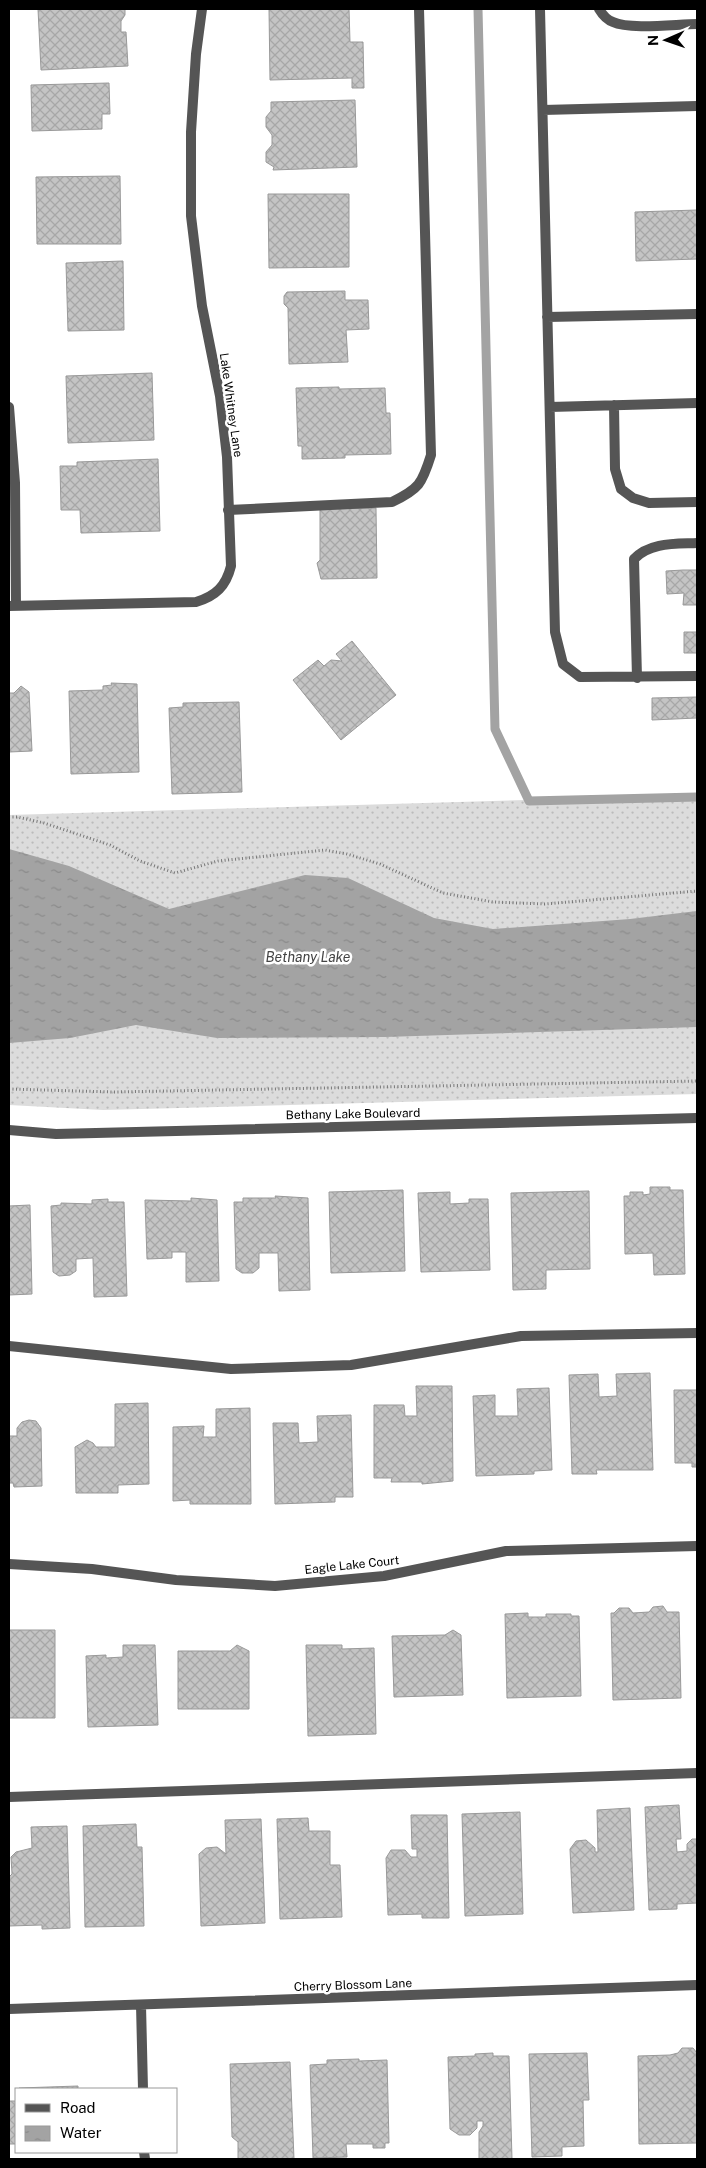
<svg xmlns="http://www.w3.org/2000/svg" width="706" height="2168" font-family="'Public Sans',sans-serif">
<defs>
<pattern id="grass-dots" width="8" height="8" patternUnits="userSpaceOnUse" patternTransform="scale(1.25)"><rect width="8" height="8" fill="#dcdcdc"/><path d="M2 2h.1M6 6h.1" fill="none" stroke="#bbb" stroke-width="1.8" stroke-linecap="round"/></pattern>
<pattern id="water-ripples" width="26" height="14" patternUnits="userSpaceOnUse" patternTransform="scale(1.25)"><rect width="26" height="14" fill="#a3a3a3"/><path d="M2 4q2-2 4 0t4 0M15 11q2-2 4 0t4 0" fill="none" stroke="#8b8b8b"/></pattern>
<pattern id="building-cross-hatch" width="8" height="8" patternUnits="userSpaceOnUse" patternTransform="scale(1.25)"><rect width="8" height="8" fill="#c4c4c4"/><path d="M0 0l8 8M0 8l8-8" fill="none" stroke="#a7a7a7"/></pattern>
</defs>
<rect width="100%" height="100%" fill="#fff"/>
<path fill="url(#grass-dots)" d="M697,795V1094L103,1110L9,1105V815Z"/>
<path fill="url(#water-ripples)" d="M9,849L69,866L169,909L305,875L348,878L434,918L493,929L630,919L697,911V1027L385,1037L217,1038L136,1025L70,1038L9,1043Z"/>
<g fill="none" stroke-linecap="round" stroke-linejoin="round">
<path stroke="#a3a3a3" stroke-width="9" d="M478,9L495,729L529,801L697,797"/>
</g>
<path fill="url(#building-cross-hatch)" stroke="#999" d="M38,9H125V15L121,21V32H126L128,66L41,70Z
M269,9H349L350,42H363L364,88H352V78L270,80Z
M109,83L110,114H102V129L32,131L31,85Z
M355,100L357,167L273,170L274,167L266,162V152L272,145V135L266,127V117L271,111V102Z
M120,176L121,244H37L36,177Z
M268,194H349V267L269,268Z
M697,210V259L636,261L635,212Z
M123,261L124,330L68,331L66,263Z
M345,291V300H368L369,329L346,330L348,362L289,364L288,308L284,304V296L287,292Z
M152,373L154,440L68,443L66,376Z
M339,387V389L385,388L386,413H390L391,454L345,455V458L302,459V446H298L296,388Z
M158,459L160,531L81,533L80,510H61L60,466H77V462Z
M376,508L377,578L321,579L317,563L320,560V509Z
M683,570H697V605H683L684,593L667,594L666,571Z
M684,632H697V653H684Z
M352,641L396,695L341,740L293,680L318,660L324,666L331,660L342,661L336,654Z
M111,683L137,684L139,772L71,774L69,691L103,690V686L112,685Z
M21,686L29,692L32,751L9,752V693H14Z
M697,697V718L652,720V698Z
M239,702L242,792L172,794L169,708L183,707V703Z
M650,1187H670V1190H683L685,1274L654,1275L653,1253L625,1254L624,1196H630V1192H643V1195L650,1194Z
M403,1190L405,1271L331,1273L329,1192Z
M589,1191L590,1269L546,1270V1289L513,1290L511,1193Z
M450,1192V1204L469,1203V1199H488L490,1270L421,1272L418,1193Z
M275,1196L308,1198L310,1290L279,1291L278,1253H259V1268L253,1273H242L236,1269L234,1202H243V1198H276Z
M191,1198L217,1200L219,1281L186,1282V1252H172V1258L147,1259L145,1200L191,1201Z
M108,1199V1202H124L127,1296L94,1297L93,1258L76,1259V1271L70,1275L59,1276L53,1272L51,1206L61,1205V1203L92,1204V1200Z
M30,1205L32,1294L9,1295V1206Z
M650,1373L653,1470H596L597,1474H572L569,1375L598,1374L599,1397L617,1396L616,1374Z
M416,1386H452L453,1481L422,1484V1482H391L392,1478H374V1405H404L405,1416H417Z
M549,1388L552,1470L534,1471V1474L476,1476L473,1396L495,1395V1416H518L517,1389Z
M674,1390H697V1467H692V1463H675Z
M148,1403L149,1484L118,1485V1493H76L75,1447L87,1440L93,1443L96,1447H115V1404Z
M250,1408L251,1504H190V1500L173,1501V1427L204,1426L203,1437H216V1409Z
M351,1415L353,1497H335V1502L275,1504L273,1423H298L299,1443L318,1442L317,1416Z
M29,1420L36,1421L41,1428L42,1486L14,1487L13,1483H9V1436H17V1428L22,1422Z
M663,1606L667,1612H679L681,1698L613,1700L611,1613H614L619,1608H629L633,1613L649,1612L653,1607Z
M528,1613V1617H546V1614H571V1616H579L581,1696L507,1698L505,1614Z
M9,1630H55V1718H9Z
M453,1630L461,1635L463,1695L394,1697L392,1636L445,1635Z
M123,1645H155L158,1725L88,1727L86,1656L106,1655V1658L123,1657Z
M237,1645L249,1651V1709H178V1651H230Z
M306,1645H342V1649L374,1648L376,1734L308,1736Z
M679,1805L681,1839H676L677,1852L687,1851V1844L692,1839H697V1903L677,1904V1909L649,1910L645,1807Z
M630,1808L634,1910L573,1913L570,1849L576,1841L586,1840L595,1848V1852H598L597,1810Z
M520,1812L523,1914L465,1916L462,1814Z
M411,1815H447L449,1918H422V1914L388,1915L386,1858L391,1850H405L411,1857H417V1849H412Z
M308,1818L309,1831H330V1865H340L342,1917L280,1919L277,1819Z
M261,1819L265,1923L201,1926L199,1854L206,1848L217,1847L226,1854L225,1820Z
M136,1824L137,1847H142L144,1926L85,1927L83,1826Z
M67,1826L70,1928L42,1929V1925L9,1926V1877L12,1874L11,1857L16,1852L32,1848L31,1827Z
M682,2048H693L697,2053V2143L639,2144L638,2056L670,2055L678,2053Z
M493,2053V2056H509L512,2159H479V2132L483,2126V2121H477V2128L470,2135H459L450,2129L448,2057L475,2056V2054Z
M587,2053L589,2100H583L584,2146L562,2147V2156L532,2157L529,2054Z
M359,2059V2061L387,2060L389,2143H385V2148H373V2144H346L347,2157L313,2158L310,2065L327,2064V2060Z
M290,2062L294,2159H238V2142L232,2137L230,2064Z
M78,2086V2089H19V2088Z
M9,2101H16V2144H9Z"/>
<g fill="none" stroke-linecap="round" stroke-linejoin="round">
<path stroke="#777" stroke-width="3" stroke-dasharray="1 2.5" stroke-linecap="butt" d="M9,817H17L44,823L110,845L140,861L175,873L218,861L325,850L347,854L380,864L443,893L493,902L545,904L697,891
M9,1089L113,1092L697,1081"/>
<path stroke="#555" stroke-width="10" d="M540,9L555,632L563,664L580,677L697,676
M599,9C602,14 607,20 613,22C630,30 677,24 697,24
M543,110L697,106
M547,317L697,314
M614,405L615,469L621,489L633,498L649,503L697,502
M9,407L15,483L16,605
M550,407L697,403
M228,510L392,502C419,489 422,484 431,455L419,9
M637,678L634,559C650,542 676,544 697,543
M9,1346L231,1369L351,1365L521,1336L697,1333
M9,1797L697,1773"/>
<path stroke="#555" stroke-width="10" d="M9,606L196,602C216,596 226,586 231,566L227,457L220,396L202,306L191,216V132L196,54L202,9
M9,1564L92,1569L176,1580L275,1586L384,1576L506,1551L697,1546
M141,2005L143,2089
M9,2009L697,1985
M144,2152L145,2159"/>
<path stroke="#555" stroke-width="10" d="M9,1130L56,1134L697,1118"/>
</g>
<g text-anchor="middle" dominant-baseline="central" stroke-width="5" stroke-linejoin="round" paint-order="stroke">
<g font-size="12" fill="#000" stroke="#fff">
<text transform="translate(231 405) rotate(82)">Lake Whitney Lane</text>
<text transform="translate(353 1114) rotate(-1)">Bethany Lake Boulevard</text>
<text transform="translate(352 1565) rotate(-6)">Eagle Lake Court</text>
<text transform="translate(353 1985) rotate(-2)">Cherry Blossom Lane</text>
</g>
<g font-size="14" font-style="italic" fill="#444" stroke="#fff">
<text x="308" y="957">Bethany Lake</text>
</g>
</g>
<rect width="706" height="2168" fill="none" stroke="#000000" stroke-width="20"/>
<rect x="15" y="2088" width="162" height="65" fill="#ffffff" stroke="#999999"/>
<rect x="25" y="2104" width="25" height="8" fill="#555555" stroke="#999999"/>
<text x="60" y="2113" font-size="15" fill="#000000">Road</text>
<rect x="25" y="2126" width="25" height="15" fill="url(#water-ripples)" stroke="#999999"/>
<text x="60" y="2138" font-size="15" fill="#000000">Water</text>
<g transform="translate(666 40) rotate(268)" stroke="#ffffff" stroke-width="4" paint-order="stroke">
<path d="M0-4L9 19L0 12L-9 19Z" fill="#000000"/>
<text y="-8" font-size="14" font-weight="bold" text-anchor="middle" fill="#000000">N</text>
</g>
</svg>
